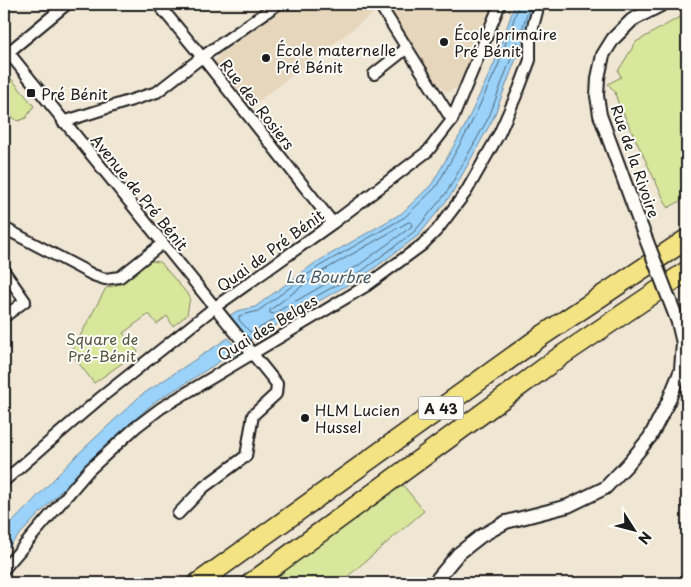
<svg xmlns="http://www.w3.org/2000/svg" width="691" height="587" font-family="'Playpen Sans',sans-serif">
<rect width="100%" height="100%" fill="#f0e6d4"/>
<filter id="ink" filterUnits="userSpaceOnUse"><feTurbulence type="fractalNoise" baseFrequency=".02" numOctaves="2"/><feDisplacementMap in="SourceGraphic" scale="10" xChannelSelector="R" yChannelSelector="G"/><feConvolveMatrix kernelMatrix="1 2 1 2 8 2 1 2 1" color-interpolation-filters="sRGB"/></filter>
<g filter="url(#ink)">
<path fill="#e6d6bc" d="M291,4H363L375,12L251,107L218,67L215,62L219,54Z
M385,4H495L460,86L447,92L435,81Z"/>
<path fill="#d8e79b" stroke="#7a825c" d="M687,13V197L668,208L617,100L615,92L608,84L621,77L618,71L636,42Z
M4,70L34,106L26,118L18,121L4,112Z
M150,261L160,262L190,297L187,315L173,326L167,316L157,324L149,314L123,333L138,352L94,383L71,353L106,288L120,284Z
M402,484L424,511L340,583H268Z"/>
<path fill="#9ad2f9" stroke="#6889a1" d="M515,4H535L530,22L493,119L451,195L419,235L365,275L250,340L229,316L237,311L255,307L315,263L402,213L432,184L464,128L494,64Z
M228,338L240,352L236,355L231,354L183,385L157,400L98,452L4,551V531L77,455L140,396Z"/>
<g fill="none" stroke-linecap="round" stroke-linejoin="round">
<path stroke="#4e6574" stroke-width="1" d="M519,4L498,66L468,130L436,187L405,217L318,267L258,311L239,316V320L250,332H252L362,271L415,231L447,192L489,117L525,21L530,4
M409,222L412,223L411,227L359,265L273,314L270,313V310L321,272Z"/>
<g stroke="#1c1c1c" stroke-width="14">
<path id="minor" d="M158,4L202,57L333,223
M383,10L452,120
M4,47L277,384L276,394L253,415L246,456L204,487L178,514
M5,55L67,4
M374,74L407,48
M63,122L157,92L202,57L278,4
M4,228L93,275L105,279L120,277L163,243
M4,271L25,301L4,317
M4,481L99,399L215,307L333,223L428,151L452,120L500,4
M4,569L89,470L136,427L161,408L366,286L422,245L437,230L466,192L499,134L519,89L530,60V38L539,4"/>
</g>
<g stroke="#1c1c1c" stroke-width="16">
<path id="tertiary" d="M639,221L600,115L597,96L598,78L603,55L613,39L632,20L663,4
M434,583L458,554L481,536L506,522L568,506L605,488L628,464L650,437L668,402L681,370L683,343L678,322"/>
</g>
<g stroke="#1c1c1c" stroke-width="22">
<path id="motorway" d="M198,583L540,337L687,239
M251,583L558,358L687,271"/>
</g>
<use href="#minor" stroke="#fdfcf7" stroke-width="10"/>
<use href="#tertiary" stroke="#fdfcf7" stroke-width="12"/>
<use href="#motorway" stroke="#f4e382" stroke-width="19"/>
<g stroke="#1c1c1c" stroke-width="16" stroke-linecap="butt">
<path id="tertiary-bridge" d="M639,221L678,322"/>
</g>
<use href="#tertiary-bridge" stroke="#fdfcf7" stroke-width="12"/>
</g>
</g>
<g fill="#1c1c1c" stroke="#fdfcf7" stroke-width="2">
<circle cx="444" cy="42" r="5"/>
<circle cx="266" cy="58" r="5"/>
<rect x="26" y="88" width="10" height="10" rx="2.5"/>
<circle cx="305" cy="418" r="5"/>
</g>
<g text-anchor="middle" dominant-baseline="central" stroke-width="4" stroke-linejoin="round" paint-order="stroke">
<rect fill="#fdfcf7" stroke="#605f5e" stroke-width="1" x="418.5" y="396.5" width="45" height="23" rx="4"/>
<g font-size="14" font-weight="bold" fill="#1c1c1c">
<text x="441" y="408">A 43</text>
</g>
<g font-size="15" fill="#1c1c1c" stroke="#fdfcf7" text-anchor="start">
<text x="454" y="33">École primaire<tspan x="454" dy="17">Pré Bénit</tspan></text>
<text x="276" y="49">École maternelle<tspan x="276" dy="17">Pré Bénit</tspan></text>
<text x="41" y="93">Pré Bénit</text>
<text x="315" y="409">HLM Lucien<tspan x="315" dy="17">Hussel</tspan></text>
</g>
<g font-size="15" fill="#1c1c1c" stroke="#fdfcf7">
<text transform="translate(258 104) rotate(52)">Rue des Rosiers</text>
<text transform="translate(636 161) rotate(71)">Rue de la Rivoire</text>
<text transform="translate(140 192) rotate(51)">Avenue de Pré Bénit</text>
<text transform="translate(270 250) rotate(-36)">Quai de Pré Bénit</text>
<text transform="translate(267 327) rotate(-31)">Quai des Belges</text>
</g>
<g font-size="15" fill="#545942" stroke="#fdfcf7">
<text x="102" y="338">Square de<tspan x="102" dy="17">Pré-Bénit</tspan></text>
</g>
<g font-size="16" font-style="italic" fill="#485c69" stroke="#fdfcf7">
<text x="328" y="276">La Bourbre</text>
</g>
</g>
<rect width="691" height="587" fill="none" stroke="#fdfcf7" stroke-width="20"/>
<rect x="10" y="10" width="671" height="567" fill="none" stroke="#1c1c1c" stroke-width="2" filter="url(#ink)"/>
<g transform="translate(634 530) rotate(126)" stroke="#fdfcf7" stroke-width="4" paint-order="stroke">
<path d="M0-4L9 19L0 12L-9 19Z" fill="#1c1c1c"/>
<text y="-8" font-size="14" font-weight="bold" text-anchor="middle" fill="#1c1c1c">N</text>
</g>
</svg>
